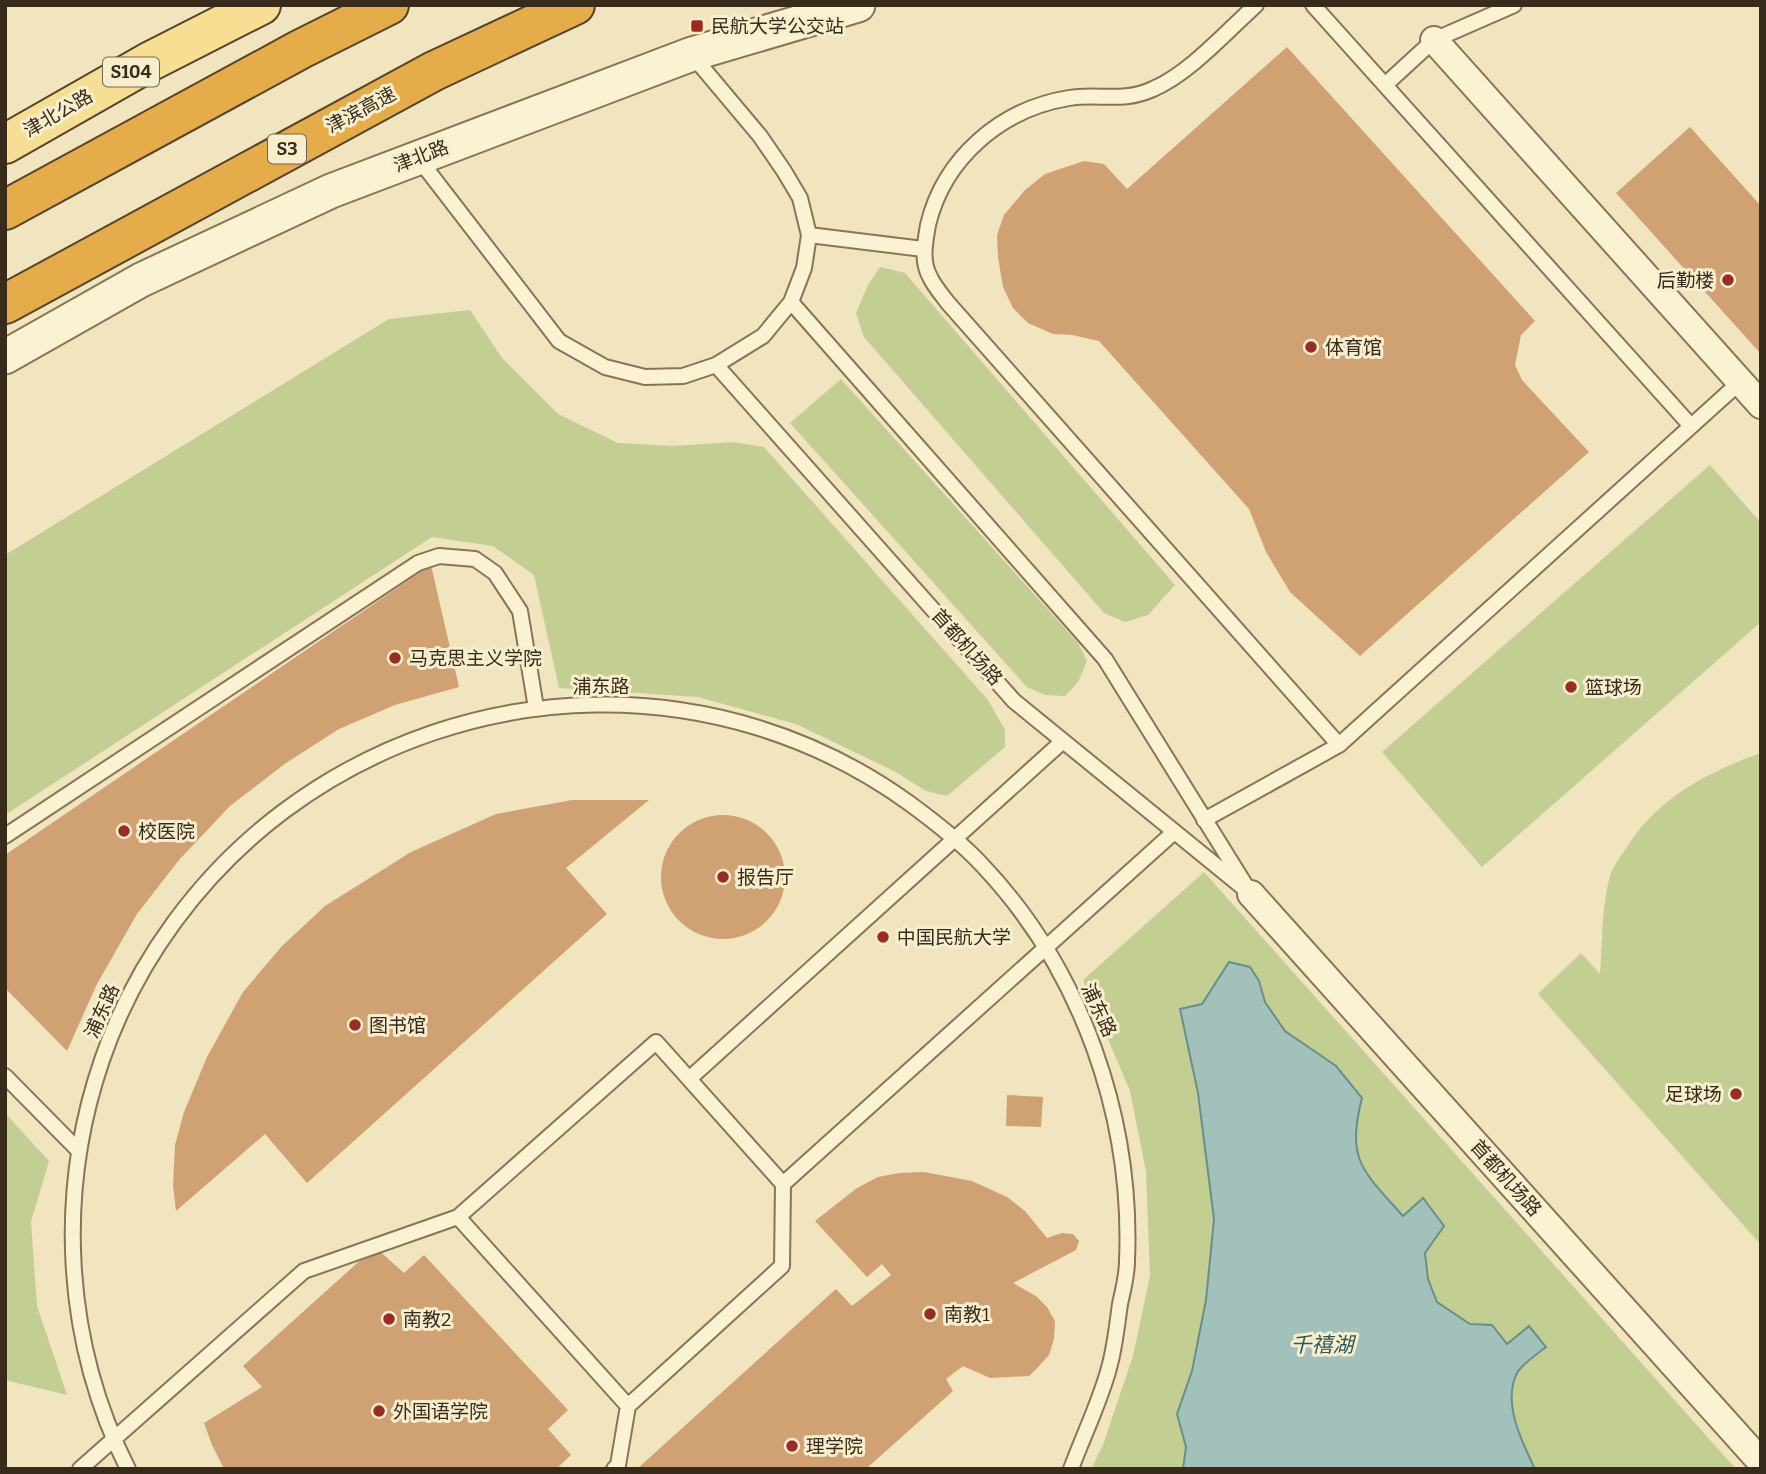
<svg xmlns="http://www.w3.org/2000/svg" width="1766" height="1474" font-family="Bitter,'Noto Sans SC',serif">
<rect width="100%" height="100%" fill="#f0e5be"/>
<path fill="#c2ce92" d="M880,267L905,273L1175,585L1148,615L1125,622L1104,613L864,337L856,313L868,285Z
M470,310L502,358L558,414L618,443L674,446L732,442L764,447L988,700L1005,730V747L947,796L926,791L894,771L796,724L698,697L559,688L534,575L493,546L432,537L5,815V555L389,319Z
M841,379L1078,643L1087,661L1078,682L1065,696L1045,695L1027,687L790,423Z
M1710,465L1761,523V622L1482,867L1382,752Z
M1761,753V1245L1538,994L1581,953L1600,974C1603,942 1601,905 1611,873C1614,865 1620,857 1625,850C1656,799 1705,773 1761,753Z
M1204,872L1736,1469H1091L1103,1445L1133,1356L1150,1276L1146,1171L1130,1091L1083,980Z
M5,1113L49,1161L31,1222L37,1306L67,1395L5,1380Z"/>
<path fill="#a2c1bb" stroke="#698f89" stroke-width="2" d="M1229,962L1250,967L1259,981L1265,1002L1285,1031L1336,1066L1362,1098C1346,1161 1363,1171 1403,1216L1423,1198L1444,1226L1425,1253L1428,1279L1437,1302L1470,1324L1492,1325L1507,1344L1529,1326L1546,1347C1537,1354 1522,1364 1517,1373C1502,1403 1522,1442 1535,1469H1183L1186,1447L1177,1414L1192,1371L1206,1300L1214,1219L1198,1093L1180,1009L1202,1004Z"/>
<path fill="#d0a172" d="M1287,47L1535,321L1521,335L1515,365L1522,380L1589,452L1360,656L1290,592L1266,552L1249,509L1099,341L1072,335L1053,334L1028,323L1013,308L1003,287L998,257L997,235L1004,215L1025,190L1045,174L1084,161L1104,164L1127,189Z
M1690,127L1761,206V354L1616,193Z
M431,565L459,687L395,705L339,729L286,763L230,806L179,860L137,914L97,984L67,1051L5,988V855Z
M572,800H649L566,868L607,914L307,1183L265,1134L176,1211L173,1186L175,1145L184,1112L207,1057L243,992L282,946L325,906L411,852L496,814Z
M661 877a62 62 0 1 1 124 0a62 62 0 1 1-124 0Z
M1007,1095L1043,1097L1041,1127L1006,1126Z
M924,1172L972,1181L1007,1197L1025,1211L1047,1238L1062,1233L1073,1234L1079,1241L1076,1250L1013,1283L1036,1296L1047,1307L1055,1321L1054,1339L1049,1355L1039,1366L1029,1376L990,1378L963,1366L946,1379L953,1391L866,1469H637L836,1289L852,1306L891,1275L882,1264L867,1277L815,1221L857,1188L878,1177L899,1173Z
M375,1247L404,1273L424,1255L568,1410L548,1429L571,1455L556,1469H224L212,1445L204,1423L262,1387L243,1366Z"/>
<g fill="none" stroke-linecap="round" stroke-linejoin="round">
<g stroke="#897556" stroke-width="18">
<path id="service" d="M1256,5C1226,32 1190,73 1153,89C1123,103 1098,93 1069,98C1001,109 944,158 928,225C925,243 921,261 930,277C934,286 942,295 948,303L1339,745
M1313,5L1691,426
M1385,85L1434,40L1514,5
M418,158L559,341L605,367L645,377L683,376L716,365L763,336L791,302L804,268L809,235L800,198L784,171L760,136L692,55
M809,235L923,249
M716,365L1014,701L1251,894L1105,659L791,302
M1204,820L1339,745L1740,382
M5,836L418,563L439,556L475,559L495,573L520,611L536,708
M5,1076L79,1151
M689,1079L1063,741
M783,1184L1173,833
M80,1469L304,1271L458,1217L656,1042L783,1184L782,1266L628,1406L458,1217
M128,1469C64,1342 56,1194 102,1060C136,961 201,873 284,811C469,673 722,668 909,803C935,822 962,843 983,866C1082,971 1133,1118 1127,1261C1127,1276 1123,1290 1120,1304C1117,1325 1115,1347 1109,1368C1100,1402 1083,1436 1071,1469
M614,1469L618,1465L628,1406"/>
</g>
<g stroke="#897556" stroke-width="30">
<path id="minor" d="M1434,40L1761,405
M1251,894L1761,1462"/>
</g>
<g stroke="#897556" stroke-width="37">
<path id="tertiary" d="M5,357L141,280L331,191L692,54L858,5"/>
</g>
<g stroke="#56432b" stroke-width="42">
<path id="primary" d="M5,144L149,62L261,5"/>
</g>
<g stroke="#56432b" stroke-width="42">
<path id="motorway" d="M5,210L301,49L389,5
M5,304L434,71L575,5"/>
</g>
<use href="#service" stroke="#faf2d2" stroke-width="14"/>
<use href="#minor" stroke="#faf2d2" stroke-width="26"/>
<use href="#tertiary" stroke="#faf2d2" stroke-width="33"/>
<use href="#primary" stroke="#f6df93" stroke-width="38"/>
<use href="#motorway" stroke="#e5ad49" stroke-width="38"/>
</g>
<g fill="#9b2c23" stroke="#f7eece" stroke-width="2.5">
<rect x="690" y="19" width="14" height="14" rx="3.5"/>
<circle cx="1728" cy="280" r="7"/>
<circle cx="1311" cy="347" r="7"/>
<circle cx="395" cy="658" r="7"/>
<circle cx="1571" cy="687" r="7"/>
<circle cx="124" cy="831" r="7"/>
<circle cx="723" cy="877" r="7"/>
<circle cx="883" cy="937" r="7"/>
<circle cx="355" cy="1025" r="7"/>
<circle cx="1736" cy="1094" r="7"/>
<circle cx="930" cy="1314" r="7"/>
<circle cx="389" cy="1319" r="7"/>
<circle cx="379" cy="1411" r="7"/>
<circle cx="792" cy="1446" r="7"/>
</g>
<g text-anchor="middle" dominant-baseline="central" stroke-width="6" stroke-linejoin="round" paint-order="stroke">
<g fill="#f7eece" stroke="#716651" stroke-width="2">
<rect x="103" y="57.5" width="56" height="29" rx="5"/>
<rect x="268" y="134.5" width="38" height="29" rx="5"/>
</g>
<g font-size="18" font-weight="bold" fill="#382b1b">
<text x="131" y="72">S104</text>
<text x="287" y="149">S3</text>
</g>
<g font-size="19" fill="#382b1b" stroke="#f7eece" text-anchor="start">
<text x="711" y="26">民航大学公交站</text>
<text x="1714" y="280" text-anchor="end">后勤楼</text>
<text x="1325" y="347">体育馆</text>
<text x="409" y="658">马克思主义学院</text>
<text x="1585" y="687">篮球场</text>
<text x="138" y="831">校医院</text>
<text x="737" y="877">报告厅</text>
<text x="897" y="937">中国民航大学</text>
<text x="369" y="1025">图书馆</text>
<text x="1722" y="1094" text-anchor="end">足球场</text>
<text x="944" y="1314">南教1</text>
<text x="403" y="1319">南教2</text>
<text x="393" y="1411">外国语学院</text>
<text x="806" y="1446">理学院</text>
</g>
<g font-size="19" fill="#382b1b" stroke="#f7eece">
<text transform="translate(361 110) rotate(-28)">津滨高速</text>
<text transform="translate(58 113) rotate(-30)">津北公路</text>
<text transform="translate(421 156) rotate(-21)">津北路</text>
<text transform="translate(967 647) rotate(48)">首都机场路</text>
<text x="601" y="686">浦东路</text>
<text transform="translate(1099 1010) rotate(65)">浦东路</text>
<text transform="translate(102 1011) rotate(-66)">浦东路</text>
<text transform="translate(1506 1178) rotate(48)">首都机场路</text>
</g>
<g font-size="21" font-style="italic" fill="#2a5858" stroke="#f7eece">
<text x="1322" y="1345">千禧湖</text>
</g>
</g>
<rect width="1766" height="1474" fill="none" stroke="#382b1b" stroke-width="14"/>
</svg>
